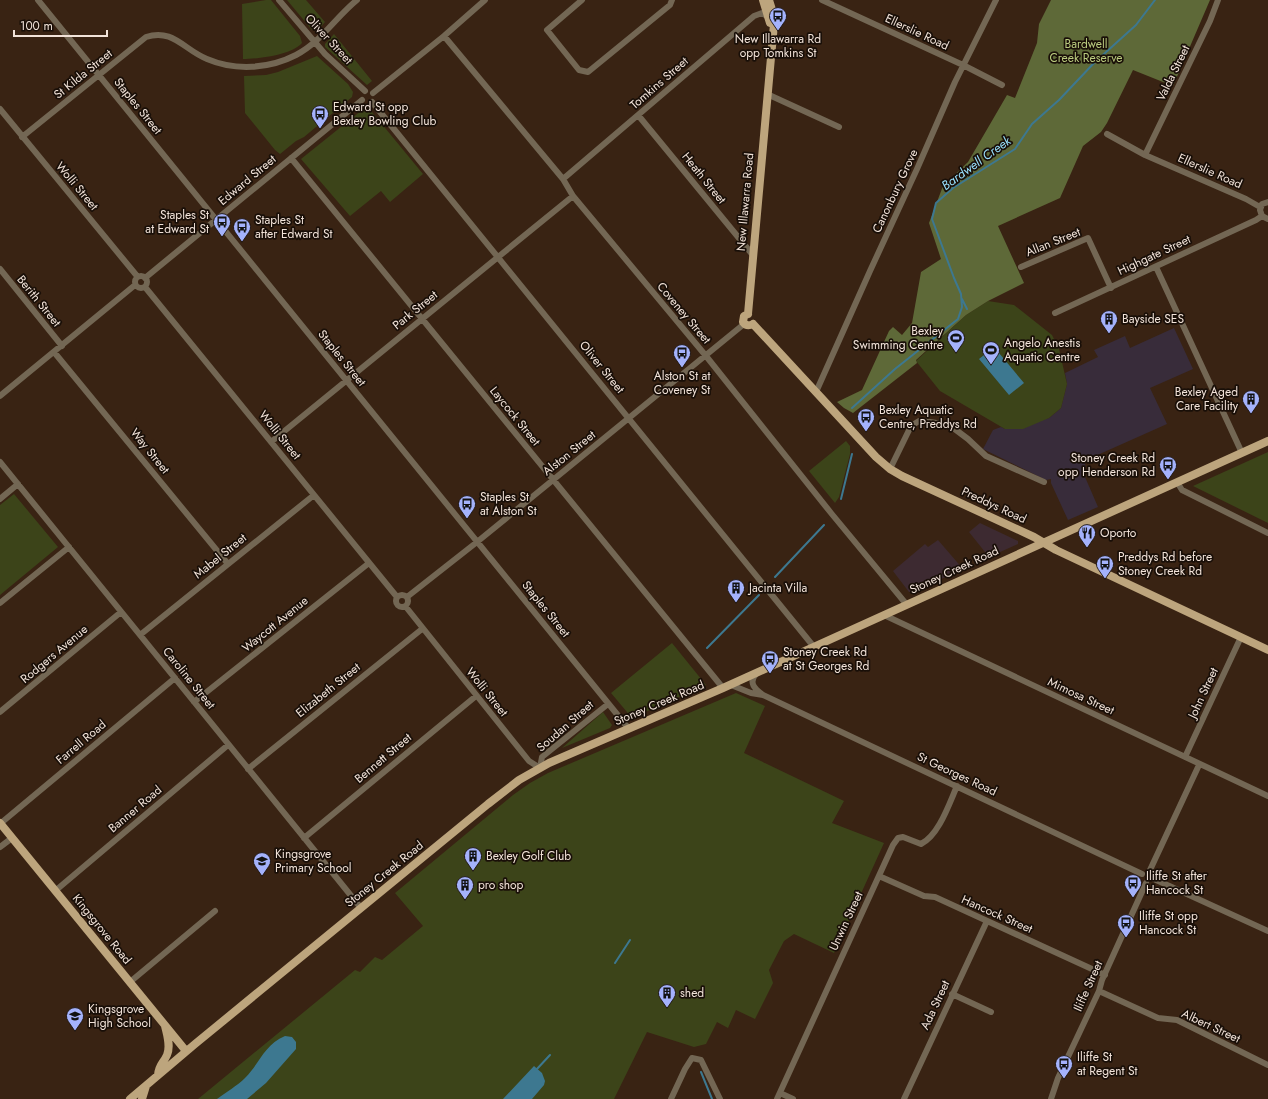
<svg xmlns="http://www.w3.org/2000/svg" width="1268" height="1099" font-family="Jost,sans-serif">
<rect width="100%" height="100%" fill="#392313"/>
<path fill="#3d2a31" d="M980,523L1018,541V544L989,557L969,532Z
M938,540L963,569L913,592H909L893,571L925,544L928,547Z"/>
<path fill="#382c3a" d="M1174,328L1193,369L1150,388L1167,424L1084,461L1086,467L1082,470L1098,507L1068,520L1051,483V479L1046,480L983,449L993,430L1001,427L1005,429L1049,418L1061,408L1067,384L1065,373L1098,357L1094,350L1125,336L1130,348Z"/>
<path fill="#3c4419" d="M266,0H271L300,36L302,43C292,55 258,59 243,59L242,4Z
M287,0H306L325,22L318,30H312Z
M334,34L372,81L367,85L325,47V44Z
M317,56L348,84L353,92L352,97L304,137L296,141L280,154L275,150L245,113L244,76L266,75L278,72Z
M367,106L423,174L390,202L381,191L350,216L301,159Z
M988,301L1014,305L1052,335L1059,349L1067,384L1061,408L1049,418L1023,429H1005L940,391L916,361L966,315Z
M846,441L850,446V454L839,497L835,503L809,471Z
M1268,452V523L1193,486Z
M14,494L58,547L0,595V505Z
M672,643L706,685L632,718L611,693Z
M736,693L765,706L744,753L844,801L832,823L884,843L834,953L794,934L784,941L769,970L773,983L755,1019L736,1010L728,1028L717,1022L706,1044L694,1047L647,1032L614,1099H198L355,970L360,972L375,957L382,960L423,926L395,893L513,795L530,783L548,773Z
M603,712L612,725L610,728L562,748Z"/>
<path fill="#5e6938" d="M1051,0H1210L1173,86L1133,70L1107,123L1101,132L1083,146L1060,198L998,226L1024,283L988,301L966,315L916,360L917,363L853,413L844,408L837,402L862,390L889,331L893,327L902,335L912,323L921,272L941,259L929,223L943,186L968,162L1007,95L1015,98L1037,43L1039,24Z"/>
<path fill="#3d7890" d="M994,347L1024,383L1009,395L979,359Z
M285,1036L292,1037L296,1042V1049L266,1083L247,1099H217C226,1092 237,1086 245,1078C260,1063 264,1045 285,1036Z
M534,1066L542,1073L545,1081L544,1085L532,1099H503Z"/>
<g fill="none" stroke-linecap="round" stroke-linejoin="round">
<path stroke="#3d7890" stroke-width="2" d="M962,299L967,309
M852,408L895,369L958,319L962,307L961,294L954,278L932,219L936,203L953,188L1015,149L1032,124L1059,100L1094,63L1136,25L1155,0
M841,499L852,454
M775,577L824,525
M707,648L759,595
M615,963L630,940
M536,1070L550,1055
M701,1072L712,1099"/>
<path stroke="#736754" stroke-width="6" d="M38,0L629,729
M279,0L325,54L365,91
M582,0L547,30L579,70L588,72L670,5L672,0
M822,0L963,65L1002,85
M444,36L563,179L573,196L706,356L831,513L907,605
M373,93L444,36L485,0
M767,94L839,127
M372,102L814,647
M0,109L137,276
M638,115L752,254
M1107,134L1145,155L1246,199L1260,207
M22,137L146,37C173,28 184,50 207,59C235,71 269,69 296,55C321,42 335,18 357,0
M1145,155L1210,21L1218,0
M291,158L723,688
M563,179L754,16L762,13L768,17
M1268,202L1262,204L1260,210L1262,216L1268,219
M1021,267L1088,238L1111,288
M1156,267L1242,453
M0,269L62,346
M135 282a6 6 0 1 1 12 0a6 6 0 1 1-12 0Z
M145,278L362,100
M145,287L397,597
M1055,313L1256,220L1262,216
M54,352L228,564
M816,392L870,271L917,169L955,82L996,0
M0,396L135,285
M271,442L573,196
M0,462L361,908
M890,469L911,426L919,421L930,422L943,424L952,427L968,439L986,456L1044,482
M1177,482L1182,490L1268,533
M0,499L18,484
M396 601a6 6 0 1 1 12 0a6 6 0 1 1-12 0Z
M407,597L477,542L744,324
M0,603L69,547
M406,607L529,761L540,768L542,757L608,704
M884,615L1268,796
M140,635L314,495
M756,674C748,683 755,689 763,695L1142,874
M731,685L751,693L763,695
M194,702L369,563
M0,712L121,612
M1185,757L1241,637
M248,769L422,629
M1,823L175,678
M304,838L476,696
M0,847L12,838
M1150,870L1199,765
M879,876L924,896L935,897L1105,975
M1154,879L1268,931
M55,891L228,745
M130,982L215,911
M1099,991L1158,1018L1177,1020L1268,1065
M952,994L991,1012
M780,1093L793,1099
M671,1099L685,1069L692,1058L701,1060L720,1099
M777,1099L893,845L898,838L903,837L921,844C939,835 949,804 957,786
M904,1099L987,921
M1051,1099L1058,1078L1099,991L1102,980L1146,883"/>
<path stroke="#bda57d" stroke-width="8" d="M763,0L770,23
M748,314L774,24L773,13L769,0
M748,314L744,316L743,322C746,326 749,326 753,324
M753,324L876,457L890,469L902,476L1034,537L1056,550L1268,650
M0,823L186,1051
M158,1075C159,1064 163,1064 167,1055C171,1046 167,1035 165,1026
M130,1099L195,1044L488,804L519,780L549,763L723,688L1268,441
M142,1099L146,1086"/>
</g>
<defs>
<g id="bus-pin" transform="scale(0.9)"><path d="M0 17L-7.5 6A9.5 9.5 0 1 1 7.5 6Z" fill="#a4b2fc" stroke="#190f08"/><path d="M-5-6H5V4H4V6H2V4H-2V6H-4V4H-5ZM-3.5-4V0h7V-4ZM-3.5 1.2v1.5H-2V1.2ZM2 1.2v1.5H3.5V1.2Z" fill="#111"/></g>
<g id="building-pin" transform="scale(0.9)"><path d="M0 17L-7.5 6A9.5 9.5 0 1 1 7.5 6Z" fill="#a4b2fc" stroke="#190f08"/><path d="M-4-6H4V6H1V3H-1V6H-4ZM-2.5-4.3h1.7v1.8h-1.7ZM.8-4.3h1.7v1.8H.8ZM-2.5-1h1.7V.8h-1.7ZM.8-1h1.7V.8H.8Z" fill="#111"/></g>
<g id="stadium-pin" transform="scale(0.9)"><path d="M0 17L-7.5 6A9.5 9.5 0 1 1 7.5 6Z" fill="#a4b2fc" stroke="#190f08"/><path d="M0-5a6.5 5 0 1 0 0 10a6.5 5 0 1 0 0-10ZM-3.5-1.8h7v3.6h-7Z" fill="#111"/></g>
<g id="restaurant-pin" transform="scale(0.9)"><path d="M0 17L-7.5 6A9.5 9.5 0 1 1 7.5 6Z" fill="#a4b2fc" stroke="#190f08"/><path d="M-5-6h1v4h1v-4h1v4h1v-4h1v5L-1.5 .5V6h-2V.5L-5-1ZM5-6V6H3V1.5H1.5Q1.5-4 5-6Z" fill="#111"/></g>
<g id="school-pin" transform="scale(0.9)"><path d="M0 17L-7.5 6A9.5 9.5 0 1 1 7.5 6Z" fill="#a4b2fc" stroke="#190f08"/><path d="M0-5L7-2L0 1L-7-2ZM-4 1L0 2.5L4 1V4Q0 6-4 4Z" fill="#111"/></g>
</defs>
<g fill-rule="evenodd">
<use href="#bus-pin" x="778" y="16"/>
<use href="#bus-pin" x="320" y="114"/>
<use href="#bus-pin" x="222" y="222"/>
<use href="#bus-pin" x="242" y="227"/>
<use href="#building-pin" x="1109" y="319"/>
<use href="#stadium-pin" x="956" y="338"/>
<use href="#stadium-pin" x="991" y="350"/>
<use href="#bus-pin" x="682" y="353"/>
<use href="#building-pin" x="1251" y="399"/>
<use href="#bus-pin" x="866" y="417"/>
<use href="#bus-pin" x="1168" y="465"/>
<use href="#bus-pin" x="467" y="504"/>
<use href="#restaurant-pin" x="1087" y="533"/>
<use href="#bus-pin" x="1105" y="564"/>
<use href="#building-pin" x="736" y="588"/>
<use href="#bus-pin" x="770" y="659"/>
<use href="#building-pin" x="473" y="856"/>
<use href="#school-pin" x="262" y="861"/>
<use href="#bus-pin" x="1133" y="883"/>
<use href="#building-pin" x="465" y="885"/>
<use href="#bus-pin" x="1126" y="923"/>
<use href="#building-pin" x="667" y="993"/>
<use href="#school-pin" x="75" y="1016"/>
<use href="#bus-pin" x="1064" y="1064"/>
</g>
<g text-anchor="middle" dominant-baseline="central" stroke-width="3.5" stroke-linejoin="round" paint-order="stroke">
<g font-size="12" fill="#f2e3d9" stroke="#190f08">
<text transform="translate(917 32) rotate(25)">Ellerslie Road</text>
<text transform="translate(329 39) rotate(47)">Oliver Street</text>
<text transform="translate(1173 73) rotate(-64)">Valda Street</text>
<text transform="translate(83 74) rotate(-39)">St Kilda Street</text>
<text transform="translate(659 83) rotate(-41)">Tomkins Street</text>
<text transform="translate(138 106) rotate(51)">Staples Street</text>
<text transform="translate(1210 171) rotate(24)">Ellerslie Road</text>
<text transform="translate(704 178) rotate(51)">Heath Street</text>
<text transform="translate(247 180) rotate(-40)">Edward Street</text>
<text transform="translate(77 186) rotate(50)">Wolli Street</text>
<text transform="translate(895 191) rotate(-65)">Canonbury Grove</text>
<text transform="translate(745 202) rotate(-85)">New Illawarra Road</text>
<text transform="translate(1053 242) rotate(-22)">Allan Street</text>
<text transform="translate(1154 255) rotate(-25)">Highgate Street</text>
<text transform="translate(39 301) rotate(51)">Berith Street</text>
<text transform="translate(415 310) rotate(-39)">Park Street</text>
<text transform="translate(684 313) rotate(50)">Coveney Street</text>
<text transform="translate(342 358) rotate(51)">Staples Street</text>
<text transform="translate(602 367) rotate(51)">Oliver Street</text>
<text transform="translate(515 416) rotate(51)">Laycock Street</text>
<text transform="translate(280 435) rotate(51)">Wolli Street</text>
<text transform="translate(150 451) rotate(51)">Way Street</text>
<text transform="translate(569 453) rotate(-39)">Alston Street</text>
<text transform="translate(994 505) rotate(25)">Preddys Road</text>
<text transform="translate(220 556) rotate(-39)">Mabel Street</text>
<text transform="translate(954 570) rotate(-25)">Stoney Creek Road</text>
<text transform="translate(546 609) rotate(51)">Staples Street</text>
<text transform="translate(275 624) rotate(-39)">Waycott Avenue</text>
<text transform="translate(54 654) rotate(-40)">Rodgers Avenue</text>
<text transform="translate(189 678) rotate(51)">Caroline Street</text>
<text transform="translate(328 690) rotate(-39)">Elizabeth Street</text>
<text transform="translate(487 692) rotate(51)">Wolli Street</text>
<text transform="translate(1203 693) rotate(-65)">John Street</text>
<text transform="translate(1081 696) rotate(25)">Mimosa Street</text>
<text transform="translate(659 703) rotate(-23)">Stoney Creek Road</text>
<text transform="translate(565 726) rotate(-41)">Soudan Street</text>
<text transform="translate(81 742) rotate(-40)">Farrell Road</text>
<text transform="translate(383 758) rotate(-40)">Bennett Street</text>
<text transform="translate(957 774) rotate(25)">St Georges Road</text>
<text transform="translate(135 809) rotate(-40)">Banner Road</text>
<text transform="translate(384 874) rotate(-39)">Stoney Creek Road</text>
<text transform="translate(997 914) rotate(24)">Hancock Street</text>
<text transform="translate(846 921) rotate(-65)">Unwin Street</text>
<text transform="translate(102 929) rotate(51)">Kingsgrove Road</text>
<text transform="translate(1088 986) rotate(-66)">Iliffe Street</text>
<text transform="translate(935 1005) rotate(-65)">Ada Street</text>
<text transform="translate(1211 1026) rotate(25)">Albert Street</text>
</g>
<g font-size="12" fill="#f2e3d9" stroke="#190f08" text-anchor="start">
<text x="778" y="39" text-anchor="middle">New Illawarra Rd<tspan x="778" dy="14">opp Tomkins St</tspan></text>
<text x="333" y="107">Edward St opp<tspan x="333" dy="14">Bexley Bowling Club</tspan></text>
<text x="209" y="215" text-anchor="end">Staples St<tspan x="209" dy="14">at Edward St</tspan></text>
<text x="255" y="220">Staples St<tspan x="255" dy="14">after Edward St</tspan></text>
<text x="1122" y="319">Bayside SES</text>
<text x="943" y="331" text-anchor="end">Bexley<tspan x="943" dy="14">Swimming Centre</tspan></text>
<text x="1004" y="343">Angelo Anestis<tspan x="1004" dy="14">Aquatic Centre</tspan></text>
<text x="682" y="376" text-anchor="middle">Alston St at<tspan x="682" dy="14">Coveney St</tspan></text>
<text x="1238" y="392" text-anchor="end">Bexley Aged<tspan x="1238" dy="14">Care Facility</tspan></text>
<text x="879" y="410">Bexley Aquatic<tspan x="879" dy="14">Centre, Preddys Rd</tspan></text>
<text x="1155" y="458" text-anchor="end">Stoney Creek Rd<tspan x="1155" dy="14">opp Henderson Rd</tspan></text>
<text x="480" y="497">Staples St<tspan x="480" dy="14">at Alston St</tspan></text>
<text x="1100" y="533">Oporto</text>
<text x="1118" y="557">Preddys Rd before<tspan x="1118" dy="14">Stoney Creek Rd</tspan></text>
<text x="749" y="588">Jacinta Villa</text>
<text x="783" y="652">Stoney Creek Rd<tspan x="783" dy="14">at St Georges Rd</tspan></text>
<text x="275" y="854">Kingsgrove<tspan x="275" dy="14">Primary School</tspan></text>
<text x="486" y="856">Bexley Golf Club</text>
<text x="1146" y="876">Iliffe St after<tspan x="1146" dy="14">Hancock St</tspan></text>
<text x="478" y="885">pro shop</text>
<text x="1139" y="916">Iliffe St opp<tspan x="1139" dy="14">Hancock St</tspan></text>
<text x="680" y="993">shed</text>
<text x="88" y="1009">Kingsgrove<tspan x="88" dy="14">High School</tspan></text>
<text x="1077" y="1057">Iliffe St<tspan x="1077" dy="14">at Regent St</tspan></text>
</g>
<g font-size="12" fill="#bacb7f" stroke="#190f08">
<text x="1086" y="44">Bardwell<tspan x="1086" dy="14">Creek Reserve</tspan></text>
</g>
<g font-size="13" font-style="italic" fill="#97defb" stroke="#190f08">
<text transform="translate(976 163) rotate(-36)">Bardwell Creek</text>
</g>
</g>
<path d="M14 30v6h93v-6" fill="none" stroke="#f2e3d9" stroke-width="2"/>
<text x="20" y="30" font-size="12" fill="#f2e3d9" stroke="#190f08" stroke-width="3" paint-order="stroke">100 m</text>
</svg>
